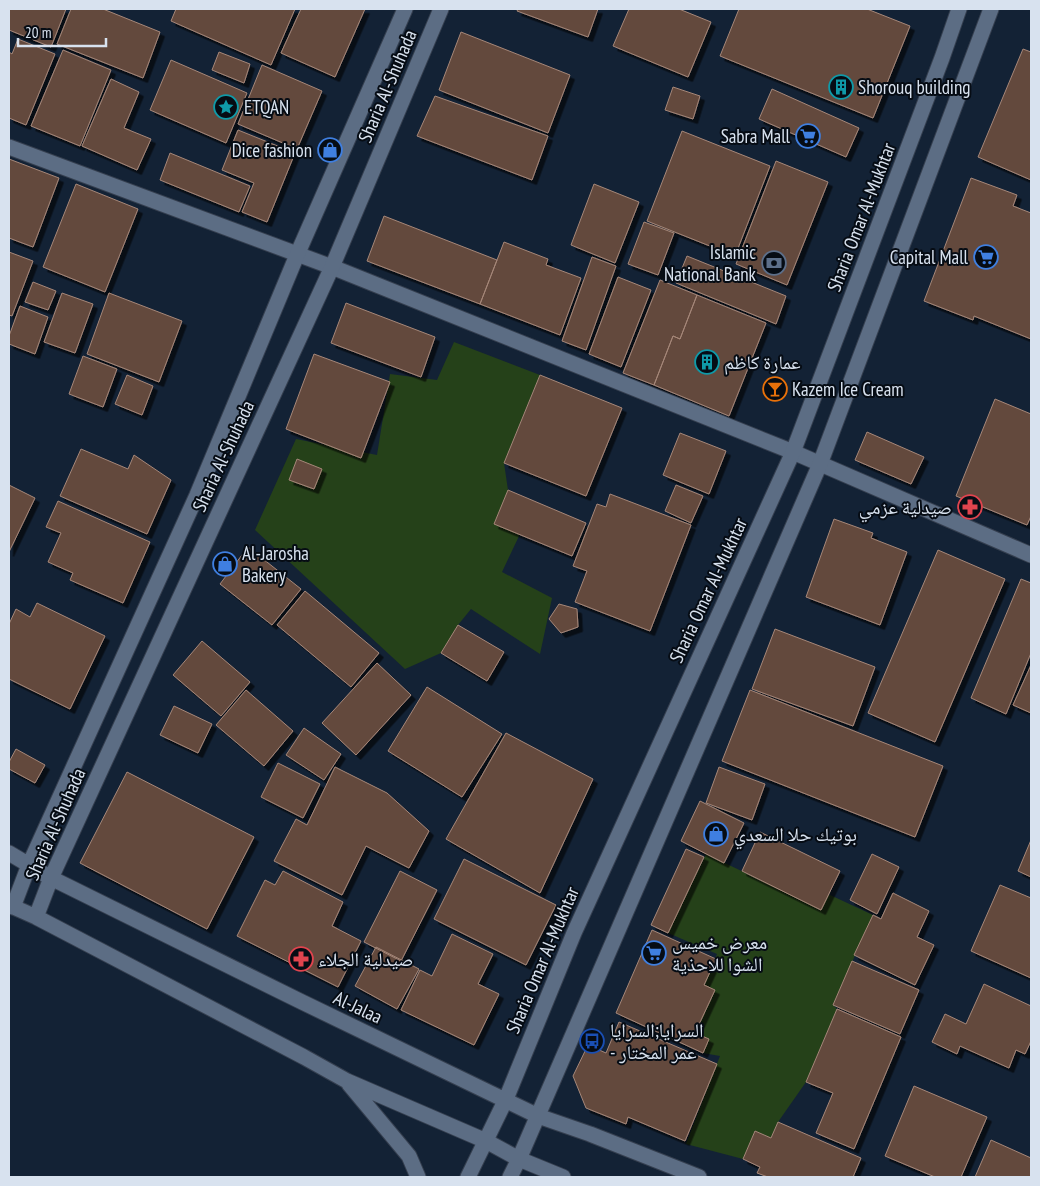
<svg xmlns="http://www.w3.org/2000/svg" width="1040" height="1186" font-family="'PT Sans Narrow','Noto Naskh Arabic',sans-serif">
<defs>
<filter id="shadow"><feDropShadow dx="4.5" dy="4.5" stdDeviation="0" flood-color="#0009"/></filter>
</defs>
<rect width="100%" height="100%" fill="#132235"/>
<path fill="#254119" d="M454,342L540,375L504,463L508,490L520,534L502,572L552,598L540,654L471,609L458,625L441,653L405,669L255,530L296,439L377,455L390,374L437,380Z
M706,854L821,909L828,894L873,915L833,1005L837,1009L806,1082L778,1122L771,1138L755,1131L743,1159L686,1144L720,1056L703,1053L709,1039L695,1033L715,990L704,985L717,954L668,933Z"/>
<path fill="#64493d" stroke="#a58779" filter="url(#shadow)" d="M9,9H66L51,47L9,30Z
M71,9H103L160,32L143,78L57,44Z
M176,9H295L271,65L171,21Z
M301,9H365L335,77L281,53Z
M518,9H598L588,37L517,11Z
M629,9H679L711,22L688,77L613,46Z
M739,9H867L910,26L873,118L720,56Z
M461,32L570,75L548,133L439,90Z
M18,39L55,54L26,125L9,118V52L12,54Z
M1023,49L1031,52V180L978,157Z
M63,50L111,70L80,146L31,126Z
M219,52L250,64L244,83L212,70Z
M171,60L247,93L226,143L150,110Z
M262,65L322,91L297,149L238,124Z
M111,79L139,92L124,128L151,139L137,170L82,146Z
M673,87L700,96L693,119L665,110Z
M772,89L859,128L846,157L759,119Z
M435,96L548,136L532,180L417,136Z
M238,130L295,153L267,222L242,212L254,183L222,170Z
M682,131L770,166L735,256L647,221Z
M170,153L250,186L239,212L160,180Z
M9,159L59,178L33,247L9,238Z
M776,161L828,182L787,285L736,264Z
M971,178L1017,195L1013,206L1031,213V339L974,316L973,320L924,301Z
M76,184L138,209L105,292L43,267Z
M594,184L639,202L615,263L571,245Z
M384,216L497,260L480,304L367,261Z
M644,222L674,233L658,275L628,264Z
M504,242L548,259L546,265L581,278L560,335L480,304Z
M9,252L33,261L12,316L9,315Z
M687,256L786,296L776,324L676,283Z
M592,257L616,266L586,350L562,341Z
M618,277L651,290L621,367L589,354Z
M660,280L697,295L680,339L673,336L654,385L623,373Z
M33,282L56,291L48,310L25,302Z
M62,293L93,304L75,353L44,342Z
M109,293L182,321L159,382L87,354Z
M697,295L766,323L729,416L654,385L673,336L680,339Z
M346,303L435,337L421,377L331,343Z
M20,306L48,317L35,354L9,344V336Z
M314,354L390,382L361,458L286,429Z
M83,356L117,369L103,407L69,394Z
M127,375L153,386L142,415L115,404Z
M540,375L622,408L586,496L504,463Z
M995,399L1031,414V516L1027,525L956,496Z
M867,432L924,457L911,484L855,460Z
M680,433L726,451L709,494L663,475Z
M81,449L128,469L134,455L171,480L147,534L60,496Z
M297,459L322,469L314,489L289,480Z
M9,485L35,498L9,552Z
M676,485L703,496L691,523L665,511Z
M508,490L586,523L572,556L494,524Z
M610,494L691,525L650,631L575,602L587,571L573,566L597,504L606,507Z
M58,501L150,542L123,603L70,580L73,573L48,562L61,533L46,527Z
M834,519L873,533L871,538L907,552L880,625L806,597Z
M248,547L301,589L272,625L220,584Z
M938,550L1005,579L935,742L868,713Z
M1021,579L1031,583V653L1006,714L971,698Z
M305,591L379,653L351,687L277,625Z
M37,603L105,636L70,709L9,679V624L16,609L30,617Z
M559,604L577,609L578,627L561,633L549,619Z
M458,625L504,652L487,681L441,653Z
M775,629L875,667L853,726L752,689Z
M202,641L250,682L221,716L173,675Z
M377,663L411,695L356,755L322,723Z
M1031,665V713L1013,705Z
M427,687L502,734L462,797L388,751Z
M246,690L293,731L264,766L216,725Z
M750,690L943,766L915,837L722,761Z
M174,706L212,724L198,753L160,735Z
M304,728L341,754L324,780L286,755Z
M506,733L593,779L540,893L446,839Z
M16,749L45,765L35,783L9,769V762Z
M278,763L320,784L303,818L261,797Z
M335,767L387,793L429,831L409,868L366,846L342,895L274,861L296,819L307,825Z
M719,767L765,784L752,820L706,803Z
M127,772L254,837L207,929L80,863Z
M700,801L744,823L724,863L681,841Z
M760,832L840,871L821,910L742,871Z
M1031,840V877L1018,871Z
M686,849L704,857L668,933L651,925Z
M872,854L899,867L877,914L850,900Z
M464,859L556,905L526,965L434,919Z
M283,871L343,902L332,926L361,941L338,987L237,936L265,880L275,885Z
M400,871L437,890L401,961L364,942Z
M1000,885L1031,898V978L971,951Z
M893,893L929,911L917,937L934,945L915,985L854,955L873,915L881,919Z
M652,930L716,959L704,985L715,990L695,1033L709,1039L703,1053L616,1013Z
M452,934L493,954L478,984L499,994L474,1045L401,1010L420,970L432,976Z
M376,947L419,969L397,1009L355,986Z
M852,961L919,990L900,1034L833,1005Z
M984,984L1031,1006V1041L1025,1054L1016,1050L1009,1068L960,1046L957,1054L932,1042L945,1014L966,1024Z
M837,1009L901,1037L854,1149L816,1133L833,1093L806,1082Z
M619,1022L717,1064L685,1141L628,1117L626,1124L586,1108L573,1076L588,1045L606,1053Z
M914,1086L987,1117L961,1177H935L885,1156Z
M778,1122L861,1158L853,1177H768L757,1173L760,1167L743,1159L755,1131L771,1138Z
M991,1140L1031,1158V1177H975Z"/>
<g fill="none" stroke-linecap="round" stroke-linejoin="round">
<g stroke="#353f4f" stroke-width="17">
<path id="street" d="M9,147L332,267L793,452L1031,555"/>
</g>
<g stroke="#353f4f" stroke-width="17">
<path id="secondary" d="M9,853L51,878L302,1002L538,1116L590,1134L699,1177
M9,905L36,917L304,1057L347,1081L486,1141L519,1159L563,1177
M13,907L29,865L197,495L297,255L405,9
M36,917L51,878L332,267L441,9
M349,1084L409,1156L418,1177
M468,1177L506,1099L574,933L793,452L942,58L959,9
M510,1177L519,1159L820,464L991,9"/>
</g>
<use href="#street" stroke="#5c6d84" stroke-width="15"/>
<use href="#secondary" stroke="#5c6d84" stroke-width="15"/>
</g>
<defs>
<g id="building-ring" transform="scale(1.25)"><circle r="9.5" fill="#060c14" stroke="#0f9aa8" stroke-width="1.5"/><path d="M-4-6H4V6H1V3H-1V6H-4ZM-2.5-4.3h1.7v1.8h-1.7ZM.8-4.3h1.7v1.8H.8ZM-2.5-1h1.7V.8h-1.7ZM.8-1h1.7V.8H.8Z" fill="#0f9aa8"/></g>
<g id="sight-ring" transform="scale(1.25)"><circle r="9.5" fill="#060c14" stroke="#0f9aa8" stroke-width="1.5"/><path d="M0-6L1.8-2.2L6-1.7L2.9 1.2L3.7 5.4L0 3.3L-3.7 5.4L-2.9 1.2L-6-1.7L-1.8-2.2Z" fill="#0f9aa8"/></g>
<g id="supermarket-ring" transform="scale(1.25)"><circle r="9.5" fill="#060c14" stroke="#3f7fe0" stroke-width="1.5"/><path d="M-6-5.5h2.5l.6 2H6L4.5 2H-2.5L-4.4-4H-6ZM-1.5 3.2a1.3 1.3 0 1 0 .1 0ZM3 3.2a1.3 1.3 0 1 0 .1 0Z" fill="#3f7fe0"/></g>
<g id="shop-ring" transform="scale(1.25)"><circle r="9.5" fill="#060c14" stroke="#3f7fe0" stroke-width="1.5"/><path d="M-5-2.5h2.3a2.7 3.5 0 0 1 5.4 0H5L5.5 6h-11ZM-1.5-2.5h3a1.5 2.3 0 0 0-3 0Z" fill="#3f7fe0"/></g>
<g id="bank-ring" transform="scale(1.25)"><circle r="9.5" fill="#060c14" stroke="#5c6f8a" stroke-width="1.5"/><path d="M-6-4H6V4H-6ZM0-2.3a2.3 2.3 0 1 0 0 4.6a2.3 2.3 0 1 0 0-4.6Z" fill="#5c6f8a"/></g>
<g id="bar-ring" transform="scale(1.25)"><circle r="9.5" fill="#060c14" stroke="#e8710a" stroke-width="1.5"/><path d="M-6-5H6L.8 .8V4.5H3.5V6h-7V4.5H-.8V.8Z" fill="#e8710a"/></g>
<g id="pharmacy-ring" transform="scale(1.25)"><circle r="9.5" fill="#060c14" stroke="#e0444e" stroke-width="1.5"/><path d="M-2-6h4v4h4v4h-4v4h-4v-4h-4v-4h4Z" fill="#e0444e"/></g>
<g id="bus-ring" transform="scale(1.25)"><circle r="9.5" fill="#060c14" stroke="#1a4fb4" stroke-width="1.5"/><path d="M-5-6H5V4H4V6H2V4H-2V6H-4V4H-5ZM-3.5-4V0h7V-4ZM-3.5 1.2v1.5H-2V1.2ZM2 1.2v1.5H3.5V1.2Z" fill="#1a4fb4"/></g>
</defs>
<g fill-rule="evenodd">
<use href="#building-ring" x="841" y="87"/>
<use href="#sight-ring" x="226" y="107"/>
<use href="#supermarket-ring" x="808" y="136"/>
<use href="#shop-ring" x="330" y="150"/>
<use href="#supermarket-ring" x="986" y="257"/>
<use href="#bank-ring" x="774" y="263"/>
<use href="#building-ring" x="707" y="362"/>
<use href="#bar-ring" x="775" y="389"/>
<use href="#pharmacy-ring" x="970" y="507"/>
<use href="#shop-ring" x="225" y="564"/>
<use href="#shop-ring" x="716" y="834"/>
<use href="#supermarket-ring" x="654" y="953"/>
<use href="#pharmacy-ring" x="301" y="959"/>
<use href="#bus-ring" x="592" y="1041"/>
</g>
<g text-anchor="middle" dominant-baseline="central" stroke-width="4" stroke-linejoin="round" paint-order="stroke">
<g font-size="19" fill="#d8e2ef" stroke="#060c14">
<text transform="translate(387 86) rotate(-67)">Sharia Al-Shuhada</text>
<text transform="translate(861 217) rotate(-69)">Sharia Omar Al-Mukhtar</text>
<text transform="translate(223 456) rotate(-65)">Sharia Al-Shuhada</text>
<text transform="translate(708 590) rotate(-65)">Sharia Omar Al-Mukhtar</text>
<text transform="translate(55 824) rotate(-66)">Sharia Al-Shuhada</text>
<text transform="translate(542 960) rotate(-67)">Sharia Omar Al-Mukhtar</text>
<text transform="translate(358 1007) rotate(25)">Al-Jalaa</text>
</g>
<g font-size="19" fill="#d8e2ef" stroke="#060c14" text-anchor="start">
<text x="858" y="87">Shorouq building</text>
<text x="244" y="107">ETQAN</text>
<text x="790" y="136" text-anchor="end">Sabra Mall</text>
<text x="312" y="150" text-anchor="end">Dice fashion</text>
<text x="756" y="252" text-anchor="end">Islamic<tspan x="756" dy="22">National Bank</tspan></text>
<text x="968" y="257" text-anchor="end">Capital Mall</text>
<text x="724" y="362">عمارة كاظم</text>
<text x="792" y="389">Kazem Ice Cream</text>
<text x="952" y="507" text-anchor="end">صيدلية عزمي</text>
<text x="242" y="553">Al-Jarosha<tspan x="242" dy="22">Bakery</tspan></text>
<text x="734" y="834">بوتيك حلا السعدي</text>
<text x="672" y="942">معرض خميس<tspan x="672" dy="22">الشوا للاحذية</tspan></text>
<text x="318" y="959">صيدلية الجلاء</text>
<text x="610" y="1030">السرايا;السرايا<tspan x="610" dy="22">- عمر المختار</tspan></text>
</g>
</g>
<rect width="1040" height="1186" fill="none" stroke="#d8e2ef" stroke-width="20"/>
<path d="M18 38v8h88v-8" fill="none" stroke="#d8e2ef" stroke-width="2.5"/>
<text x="25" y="38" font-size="15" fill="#d8e2ef" stroke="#060c14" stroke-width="4" paint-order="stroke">20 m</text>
</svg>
